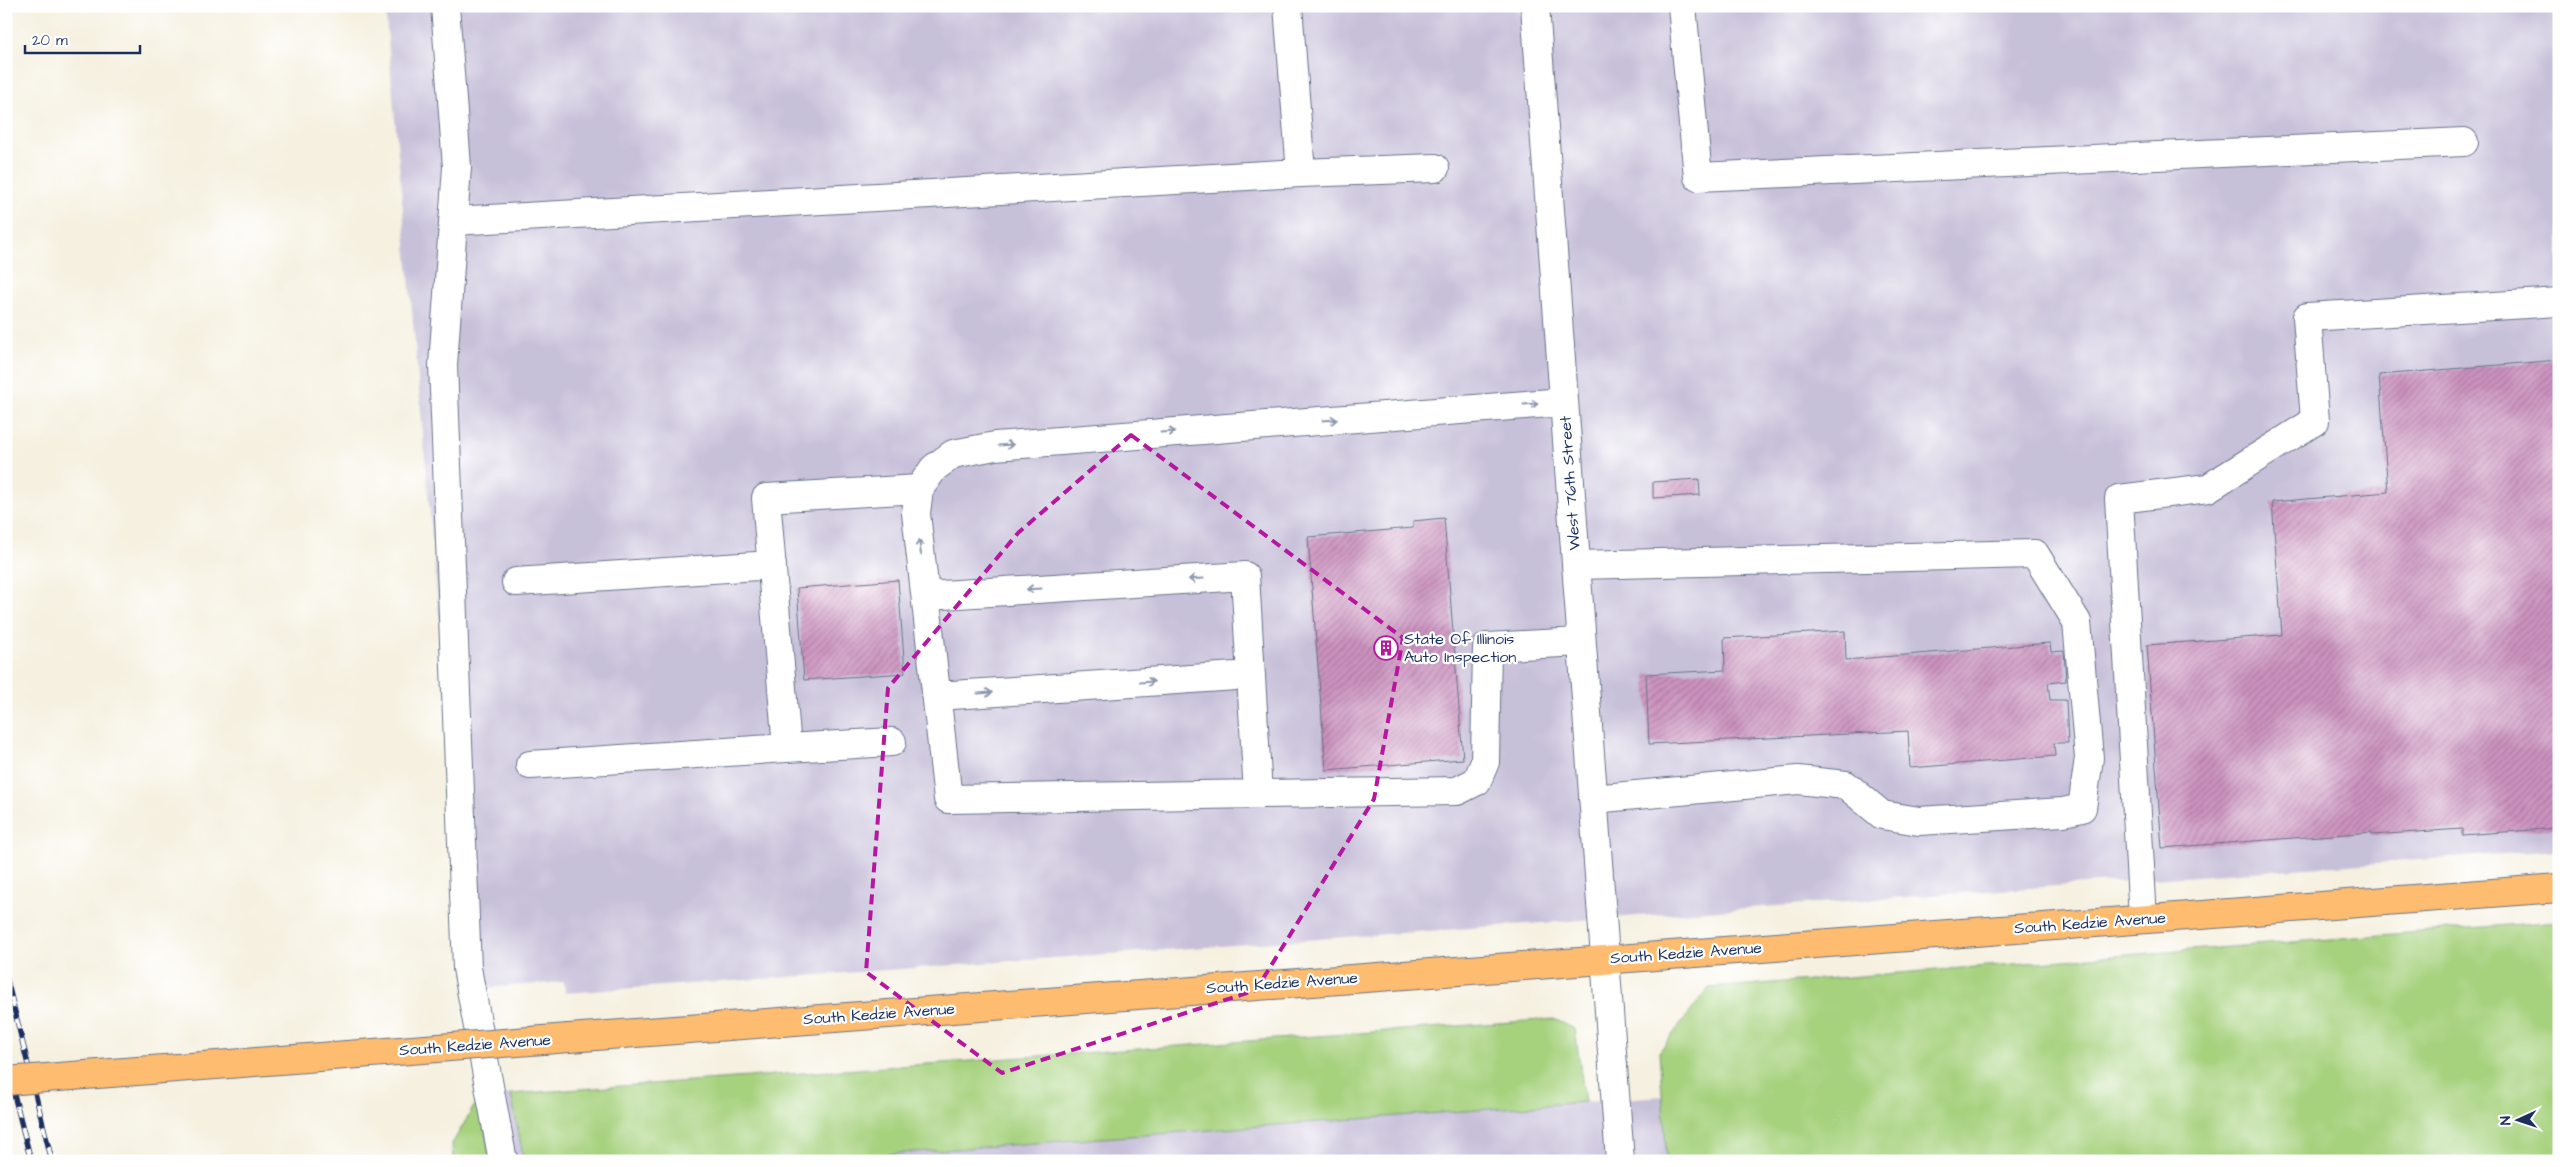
<svg xmlns="http://www.w3.org/2000/svg" width="2565" height="1167" font-family="'Architects Daughter',sans-serif">
<defs>
<pattern id="building-hatch" width="6" height="6" patternUnits="userSpaceOnUse" patternTransform="scale(1.25)"><rect width="6" height="6" fill="#cc92bf"/><path d="M-1 1l2-2M0 6l6-6M5 7l2-2" fill="none" stroke="#a5789e"/></pattern>
</defs>
<rect width="100%" height="100%" fill="#fff"/>
<filter id="ink" filterUnits="userSpaceOnUse"><feTurbulence type="fractalNoise" baseFrequency=".02" numOctaves="2"/><feDisplacementMap in="SourceGraphic" scale="10" xChannelSelector="R" yChannelSelector="G"/><feConvolveMatrix kernelMatrix="1 2 1 2 8 2 1 2 1" color-interpolation-filters="sRGB"/></filter>
<filter id="wash" filterUnits="userSpaceOnUse"><feTurbulence type="fractalNoise" baseFrequency=".0096" numOctaves="4" result="noise"/><feDisplacementMap in="SourceGraphic" scale="20" xChannelSelector="R" yChannelSelector="G"/><feGaussianBlur stdDeviation="1.12" result="paint"/><feColorMatrix in="noise" values="0 0 0 0 0 0 0 0 0 0 0 0 0 0 0 0 0 1.4 0 .05"/><feComposite in="paint" operator="in"/></filter>
<g filter="url(#wash)">
<rect width="100%" height="100%" fill="#f5f0df"/>
<path fill="#c7c0d9" d="M385,6H2559V850L565,993L564,982L472,989Z
M511,1094L524,1161H490L480,1096Z
M1662,1096L1667,1161H795Z"/>
<path fill="#a6d17d" stroke="#60806e" d="M2559,921V1161H1667L1659,1052L1709,988Z
M1554,1019L1575,1029L1585,1102L795,1161H524L511,1094Z
M480,1096L490,1161H453L452,1144Z"/>
<g id="blocks">
<path fill="url(#building-hatch)" d="M2559,360V828L2462,835V829L2372,835V832L2162,848L2147,645L2282,635L2272,502L2388,492L2379,375Z
M1699,479L1700,495L1653,498V482Z
M1444,518L1463,759L1326,770L1308,537L1413,528V521Z
M898,580L905,673L804,680L797,588Z
M1845,631L1846,660L2050,643L2051,652L2064,651L2066,681L2048,683L2050,700H2066L2068,743H2054L2055,756L1910,768L1908,731L1649,744L1646,674L1725,670L1724,638Z"/>
</g>
</g>
<g filter="url(#ink)">
<use href="#blocks" fill-opacity="0" stroke="#67738b" stroke-width="1"/>
<g fill="none" stroke-linecap="round" stroke-linejoin="round">
<g stroke="#67738b" stroke-width="30">
<path id="minor" d="M445,6L457,167L443,365L467,968L503,1161
M1535,6L1620,1161
M1682,6L1698,177L2464,142
M1301,173L1435,168
M453,221L1301,173L1288,6
M1564,402L995,446L953,454L934,468L919,489L916,513L948,799L1457,791L1477,781L1485,762L1487,647L1581,642
M1576,565L2035,554L2077,622L2089,758L2082,808L2063,812L1919,821L1882,815L1846,785L1798,780L1593,799
M516,582L772,565
M926,596L1245,576L1258,794
M937,696L1251,675
M787,748L892,742
M530,765L787,748L766,498L919,489
M2143,919L2119,499L2208,488L2315,421L2307,317L2559,302"/>
</g>
<g stroke="#67738b" stroke-width="30">
<path id="major" d="M569,1038L2559,888"/>
</g>
<use href="#minor" stroke="#fff" stroke-width="28"/>
<use href="#major" stroke="#fdbc6f" stroke-width="28"/>
<g stroke="#1b2f5e" stroke-width="5.5">
<path id="rail" d="M6,976L52,1161
M6,1063L31,1161"/>
</g>
<use href="#rail" stroke="#fff" stroke-width="4" stroke-dasharray="11" stroke-linecap="butt"/>
<g stroke="#67738b" stroke-width="30" stroke-linecap="butt">
<path id="major-bridge" d="M6,1081L569,1038"/>
</g>
<use href="#major-bridge" stroke="#fdbc6f" stroke-width="28"/>
</g>
<defs><path id="oneway-shaft" d="M-6 0H5M1.5-3L5.5 0L1.5 3" fill="none" stroke-width="1.6" stroke-linecap="round" stroke-linejoin="round" transform="scale(1.25)"/></defs>
<g stroke="#8d97ae">
<use href="#oneway-shaft" transform="translate(1531 404) rotate(-4)"/>
<use href="#oneway-shaft" transform="translate(1330 420) rotate(-4)"/>
<use href="#oneway-shaft" transform="translate(1168 432) rotate(-4)"/>
<use href="#oneway-shaft" transform="translate(1006 445) rotate(-4)"/>
<use href="#oneway-shaft" transform="translate(920 547) rotate(-97)"/>
<use href="#oneway-shaft" transform="translate(1196 579) rotate(177)"/>
<use href="#oneway-shaft" transform="translate(1034 589) rotate(177)"/>
<use href="#oneway-shaft" transform="translate(1147 682) rotate(-4)"/>
<use href="#oneway-shaft" transform="translate(985 693) rotate(-4)"/>
</g>
</g>
<path fill="none" stroke="#b5179e" stroke-width="4" stroke-dasharray="10 6" stroke-linejoin="round" d="M1131,435L1403,638L1374,799L1256,990L1002,1073L866,972L888,688L1018,533Z"/>
<defs>
<g id="building-ring" transform="scale(1.25)"><circle r="9.5" fill="#fff" stroke="#b5179e" stroke-width="1.5"/><path d="M-4-6H4V6H1V3H-1V6H-4ZM-2.5-4.3h1.7v1.8h-1.7ZM.8-4.3h1.7v1.8H.8ZM-2.5-1h1.7V.8h-1.7ZM.8-1h1.7V.8H.8Z" fill="#b5179e"/></g>
</defs>
<g fill-rule="evenodd">
<use href="#building-ring" x="1386" y="648"/>
</g>
<g text-anchor="middle" dominant-baseline="central" stroke-width="4.5" stroke-linejoin="round" paint-order="stroke">
<g font-size="16" fill="#1b2f5e" stroke="#fff">
<text transform="translate(1570 483) rotate(-94)">West 76th Street</text>
<text transform="translate(2090 923) rotate(-4)">South Kedzie Avenue</text>
<text transform="translate(1686 953) rotate(-4)">South Kedzie Avenue</text>
<text transform="translate(1282 983) rotate(-4)">South Kedzie Avenue</text>
<text transform="translate(879 1014) rotate(-4)">South Kedzie Avenue</text>
<text transform="translate(475 1045) rotate(-4)">South Kedzie Avenue</text>
</g>
<g font-size="16" fill="#1b2f5e" stroke="#fff" text-anchor="start">
<text x="1404" y="639">State Of Illinois<tspan x="1404" dy="18">Auto Inspection</tspan></text>
</g>
</g>
<rect width="2565" height="1167" fill="none" stroke="#fff" stroke-width="25"/>
<g transform="translate(2518 1120) rotate(267)" stroke="#ffffff" stroke-width="4" paint-order="stroke">
<path d="M0-4L9 19L0 12L-9 19Z" fill="#1b2f5e"/>
<text y="-8" font-size="14" font-weight="bold" text-anchor="middle" fill="#1b2f5e">N</text>
</g>
<path d="M25 45v8h115v-8" fill="none" stroke="#1b2f5e" stroke-width="2.5"/>
<text x="32" y="45" font-size="15" fill="#1b2f5e" stroke="#ffffff" stroke-width="4" paint-order="stroke">20 m</text>
</svg>
